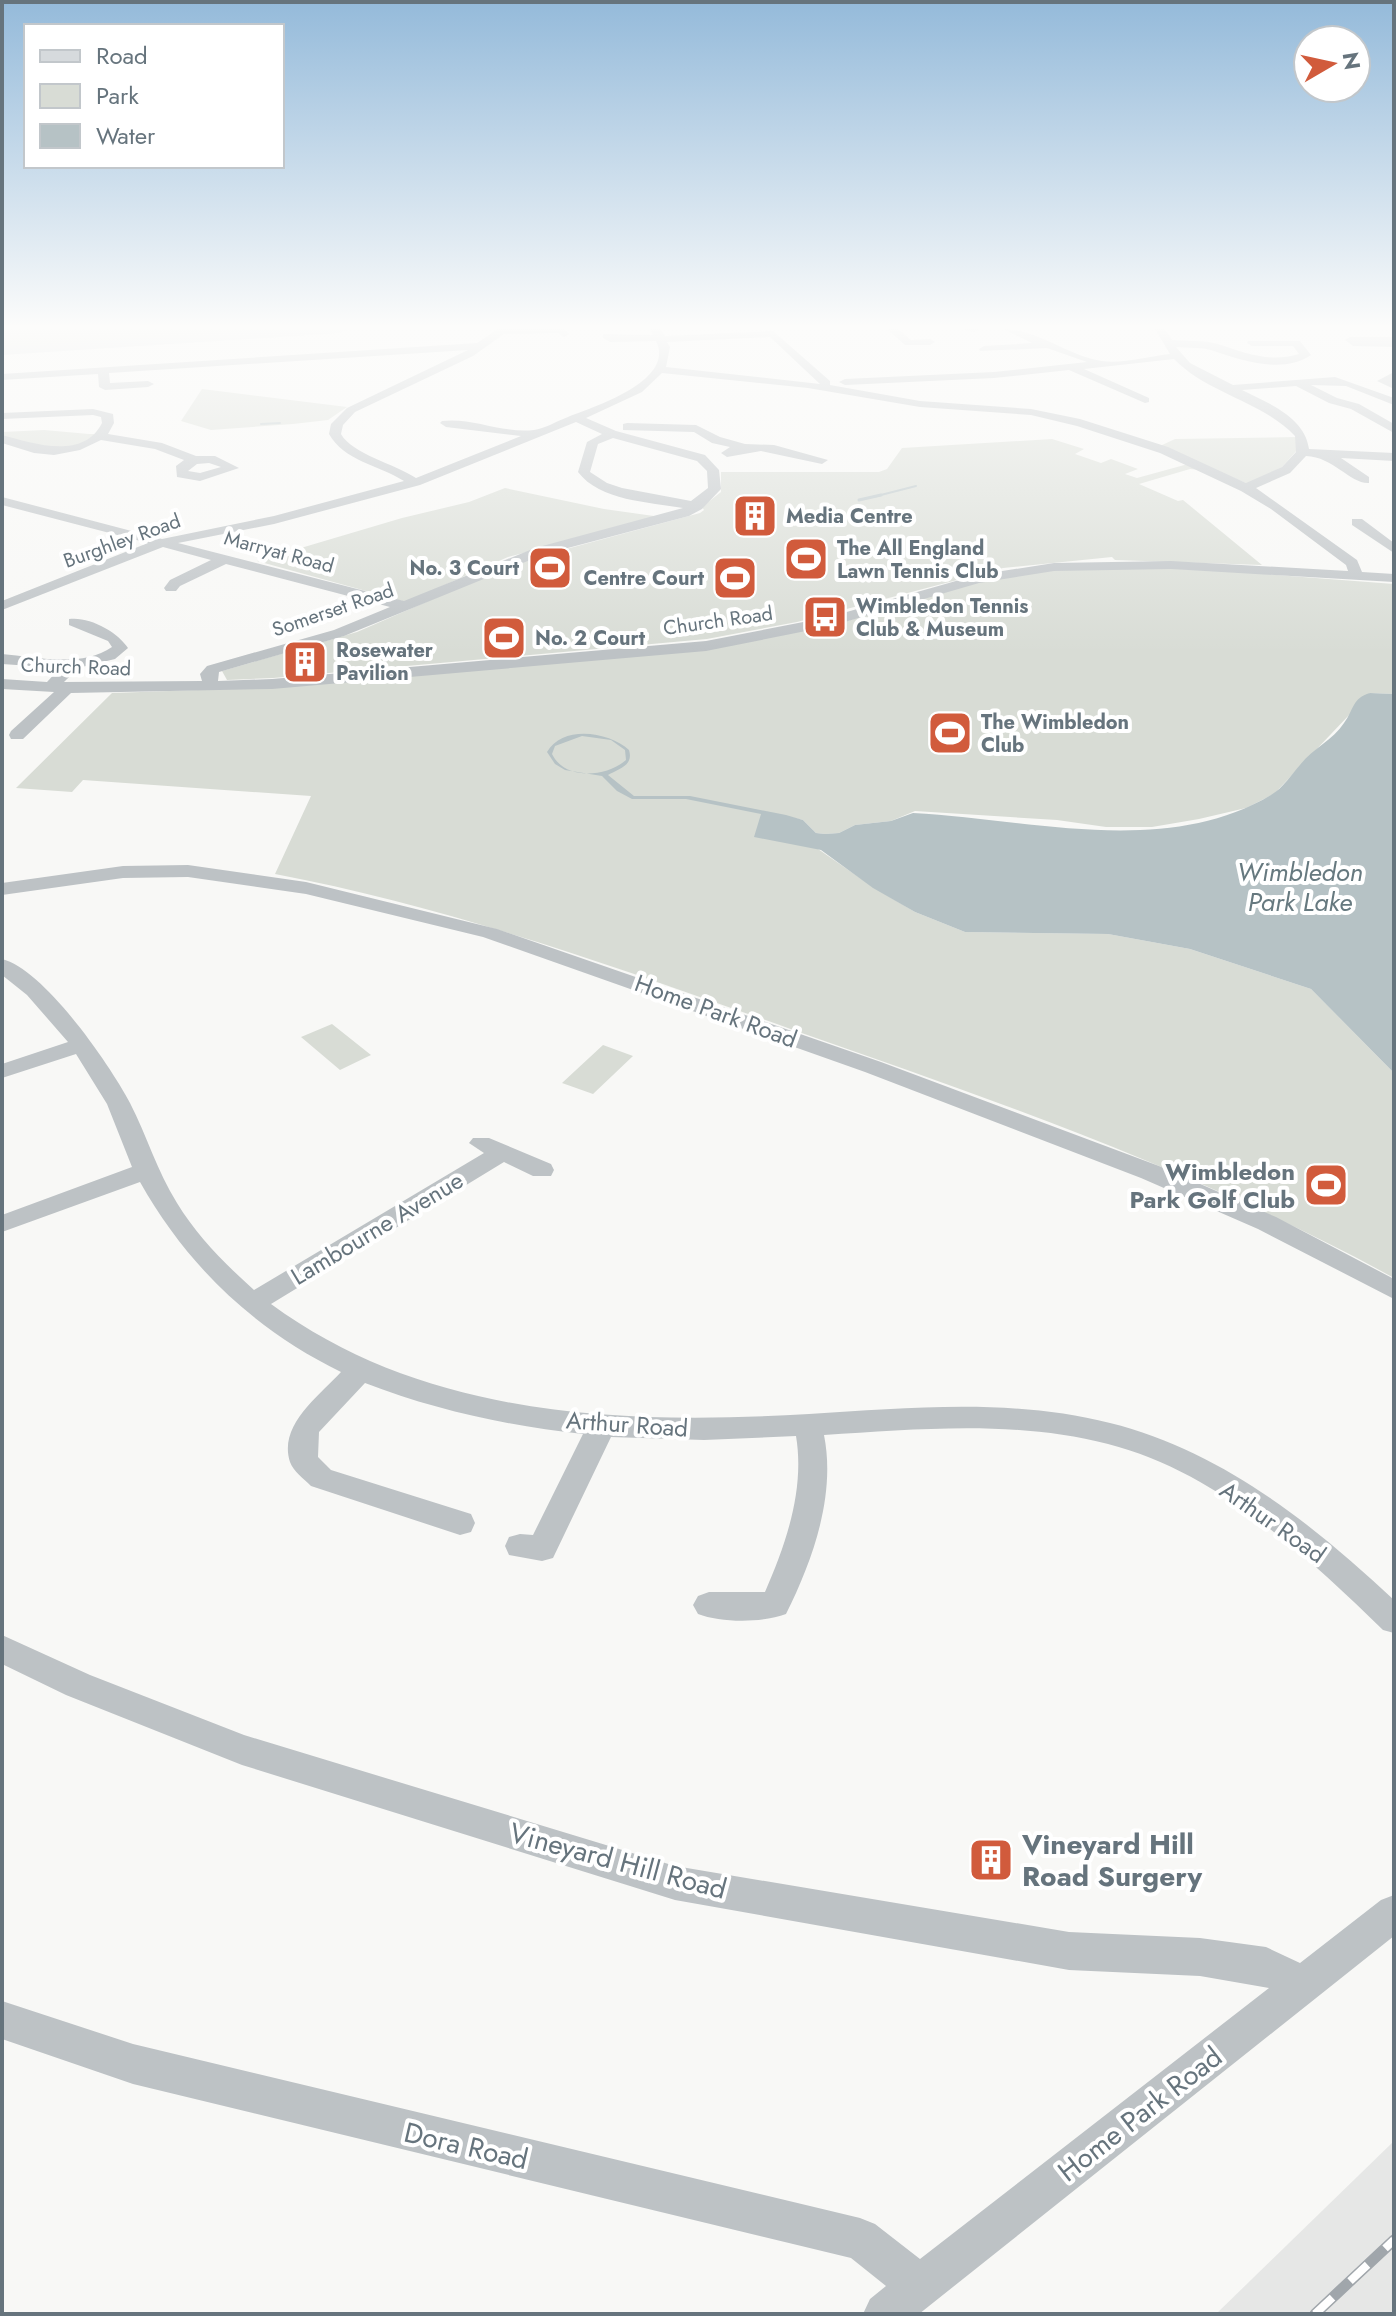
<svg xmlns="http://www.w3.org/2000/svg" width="1396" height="2316" font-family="Jost,sans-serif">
<rect width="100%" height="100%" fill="#f8f8f6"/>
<path fill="#e6e7e6" d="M1394,2141V2314H1216Z"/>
<path fill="#d8dcd5" d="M2,329H304L2,349Z
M202,389L347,407L328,420L293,424L211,430L181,421Z
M44,430L89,434H95C70,459 32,445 2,438V432Z
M1298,437L1299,448L1282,467L1248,484L1160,446L1175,439Z
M1052,439L1084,449L1075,454L1101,463L1111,459L1138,469L1125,474L1137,478L1188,464L1201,470L1190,469L1139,484L1178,501L1183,500L1262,565L1115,560L1112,557L1003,568L797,622L707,639L273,678L227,680L222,671L357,632L518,562L700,513L704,510L702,507L721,492V472H879L887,469L902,448Z
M505,488L604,509L661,517L508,557L406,602L257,561L402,518L469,502Z
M1112,567L1213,570L1394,584V694L1370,693L1274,794L1246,808L1199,819L1152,827H1106L1057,820L915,811L891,821L855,825L839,833L825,834L816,833L803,820L763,811L873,887L915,912L965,932L1108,934L1190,949L1311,989L1394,1073V1278C1205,1174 1000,1102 796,1031C625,970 454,908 275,874L311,796L83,780L72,792L16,788L112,693L258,688L709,649L847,621L989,579L1021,573Z
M332,1024L371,1055L340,1070L301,1037Z
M603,1045L633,1056L593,1094L562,1083Z"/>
<path fill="#b6c2c5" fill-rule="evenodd" d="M1370,693L1394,694V1073L1311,989L1190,949L1108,934L965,932L915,912L873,888L821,850L754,837L761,814L686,799H632L617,791L602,776L565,770L555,764L547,752C563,724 610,732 629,750C634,766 618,769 608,775L634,796H690L786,815L803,820L816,833L825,834L839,833L855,825L891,821L913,813C1029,819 1165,858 1271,795C1283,788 1292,774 1300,765C1311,750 1333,740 1344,723C1354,710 1352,698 1370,693ZM582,736L611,740L625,750L626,760C607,777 565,781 552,754L555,746Z"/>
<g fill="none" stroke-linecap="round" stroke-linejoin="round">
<path stroke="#b6c2c5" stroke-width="2" d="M261,424L280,423
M873,497L916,486"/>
<path stroke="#b6c2c5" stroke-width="3" d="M859,500L881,495"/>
<path fill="#bdc2c5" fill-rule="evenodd" d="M498,329H565L569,334L564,337L558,333L504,334L473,356L355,412L343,425L341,434C352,454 395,464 416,478L521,436L446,427L440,423L442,421C472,417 504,434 534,430C544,429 557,421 568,417C594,407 676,381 656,341L610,342L603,338V334L653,335L650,329H660L665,336L773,331L830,381V385L920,401L1031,409L1080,419L1168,447L1246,483L1282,467L1296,452L1295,436C1262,401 1208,394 1174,359L1084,369L1149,398V402L1145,403L1069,370L994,378L845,385L839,382L845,379L994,372L1087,362L1047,348L980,351L979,349L984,346L1032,343L1003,329C1038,329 1068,356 1102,361C1122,364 1150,356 1170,354L1155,329H1165L1172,340C1187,341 1204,340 1218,344C1245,353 1270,363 1299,354L1293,346H1252L1247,343L1248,341H1300L1311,355C1283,374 1244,361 1214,351C1203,347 1188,348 1176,347L1190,363L1233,385L1335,377L1394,398V405L1346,386L1311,385L1337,398L1359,404L1394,424V433L1351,409L1329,403L1296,386L1242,390C1268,403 1305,417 1309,449L1394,453V461L1341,458L1369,477V483C1350,484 1334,457 1306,456L1290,473L1256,488L1357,560L1362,572L1394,574V582L1171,569L1054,571L979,583L831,626L706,651L272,689L71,693L23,739H11L9,735L11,731L54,692L2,689V679L47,682L60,668L2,664V654C36,657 82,668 112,647L108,641L69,625V619C89,616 118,632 128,648L115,659L78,668L64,682L202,681L200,674L207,666L334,630L390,607L226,564L180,586L176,591H166L164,588L170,580L211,560L163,547L2,610V601L148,543L2,505V497L162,539L274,516L404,481C379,465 344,461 329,434L331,424L347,408L468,350L109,373L110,383L148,381L154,384L148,387L105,390L99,387L98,374L2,380V374L477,343ZM770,337L820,384L666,367L670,347L667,342ZM662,373L808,388L920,407L1031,415L1077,426L1160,453L1241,491L1271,509L1346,565L1348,571L1171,561L1054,563L977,575L829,617L706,641L272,679L218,681L219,672L344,636L545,554L689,516L702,509L721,489L719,470L705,455L616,431L586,418L642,392ZM576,422L602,434L587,442L578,472C600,501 649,502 683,508L535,548L404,601L178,543L274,524L420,485ZM613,438L697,461L707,471L708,488L691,501L622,488L607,483L590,472L598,444Z
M887,329H898L911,340L930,339L935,342L930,345H905Z
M962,329H979L974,332Z
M1350,337H1394V347L1353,346L1345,340Z
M1394,372L1392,381L1394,389L1377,381Z
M93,409L113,414L114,423L108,434L162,443L196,456H215L239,468L200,481L177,477L176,466L184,460L155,449L101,440L80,450L54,455L34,453L2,443V435C32,443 83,461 102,423L101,417L93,415L2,419V413ZM209,463L221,467L200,473L188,471L197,464Z
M627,423L696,425L720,437L745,444L774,445L828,460L822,464L761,451L727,457L721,453L730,447L712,443L694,432L623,430V424Z
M1352,519H1362L1394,543V553L1352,525Z
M188,865L306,882L497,929L881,1062L1159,1166L1276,1217L1394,1279V1299L1258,1229L1141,1178L865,1072L483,937L306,894L188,877L123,878L2,895V883L123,866Z
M2,959C44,969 110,1065 130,1103C147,1136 157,1171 177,1203C197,1236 225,1264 254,1290L484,1153L469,1143L473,1138H489L551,1164L554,1170L551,1176H533L504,1162L271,1304C426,1418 624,1425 809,1414C910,1408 1011,1398 1110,1423C1220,1450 1313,1524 1394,1600V1633L1383,1630C1306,1555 1215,1471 1108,1444C1015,1420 919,1429 824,1435C836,1495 813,1560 786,1614C763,1623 721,1623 698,1614L693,1605L698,1596L709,1592H765C786,1544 805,1489 796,1436L704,1440L611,1437L553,1558L542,1561L509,1555L505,1546L509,1537L520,1534L533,1535L583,1434C508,1426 435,1410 365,1383L319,1432L318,1457L331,1470L471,1514L475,1523L471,1532L460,1535L311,1486C304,1479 293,1471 290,1462C278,1425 319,1396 341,1372C254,1329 188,1267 140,1182L2,1232V1215L132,1167L107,1104L76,1054L2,1078V1064L68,1042L27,995L2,975Z
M2,1635L90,1675L244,1735L675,1866L1069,1932L1200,1938L1266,1947L1300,1963L1381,1900L1394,1895V1936L919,2314H863L870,2299L886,2286L851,2258L133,2084L2,2039V2001L133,2044L860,2218L875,2224L920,2259L1269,1988L1200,1976L1069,1970L675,1900L242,1765L66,1695L2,1664Z"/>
<path fill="#d6dadd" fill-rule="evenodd" d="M284,329H347L341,333L2,355V347Z"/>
<g stroke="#a0a6ab" stroke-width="11">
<path id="rail" d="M1315,2314L1394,2240"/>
</g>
<use href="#rail" stroke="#fff" stroke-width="8" stroke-dasharray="24" stroke-linecap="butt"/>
</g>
<linearGradient id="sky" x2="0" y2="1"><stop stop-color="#94bada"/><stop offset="0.5" stop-color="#fcfcfb"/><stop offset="1" stop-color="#fcfcfb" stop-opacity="0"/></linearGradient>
<rect width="1396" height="653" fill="url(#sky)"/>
<defs>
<g id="building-square" transform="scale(2.3)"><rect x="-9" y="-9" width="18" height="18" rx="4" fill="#d15b3c" stroke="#fff"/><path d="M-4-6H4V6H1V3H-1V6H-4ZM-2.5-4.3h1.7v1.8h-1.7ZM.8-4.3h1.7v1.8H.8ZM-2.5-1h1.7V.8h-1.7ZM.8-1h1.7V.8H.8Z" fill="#fff"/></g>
<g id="stadium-square" transform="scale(2.3)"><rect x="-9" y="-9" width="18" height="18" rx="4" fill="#d15b3c" stroke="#fff"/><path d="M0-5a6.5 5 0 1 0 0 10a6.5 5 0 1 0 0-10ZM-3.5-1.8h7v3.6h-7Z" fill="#fff"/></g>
<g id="bus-square" transform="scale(2.3)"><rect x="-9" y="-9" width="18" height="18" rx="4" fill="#d15b3c" stroke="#fff"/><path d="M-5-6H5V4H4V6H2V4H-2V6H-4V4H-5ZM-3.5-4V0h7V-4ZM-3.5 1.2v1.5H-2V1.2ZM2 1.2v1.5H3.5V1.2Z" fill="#fff"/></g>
</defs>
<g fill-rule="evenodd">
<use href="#building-square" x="755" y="516"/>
<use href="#stadium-square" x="806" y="559"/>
<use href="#stadium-square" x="550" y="568"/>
<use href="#stadium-square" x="735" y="578"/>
<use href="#bus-square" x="825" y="617"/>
<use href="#stadium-square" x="504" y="638"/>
<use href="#building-square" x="305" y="662"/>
<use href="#stadium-square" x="950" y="733"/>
<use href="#stadium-square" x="1326" y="1185"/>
<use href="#building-square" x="991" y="1860"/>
</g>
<g text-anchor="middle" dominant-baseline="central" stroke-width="8" stroke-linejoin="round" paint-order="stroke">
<g font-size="20" font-weight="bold" fill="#66747d" stroke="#fff" text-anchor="start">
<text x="786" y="516">Media Centre</text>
<text x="837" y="548">The All England<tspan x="837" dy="23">Lawn Tennis Club</tspan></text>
<text x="519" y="568" text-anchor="end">No. 3 Court</text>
<text x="704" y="578" text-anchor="end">Centre Court</text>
<text x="856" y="606">Wimbledon Tennis<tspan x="856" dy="23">Club &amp; Museum</tspan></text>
<text x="535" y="638">No. 2 Court</text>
<text x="336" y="650">Rosewater<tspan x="336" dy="23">Pavilion</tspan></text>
<text x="981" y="722">The Wimbledon<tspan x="981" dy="23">Club</tspan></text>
</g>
<g font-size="20" fill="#66747d" stroke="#fff">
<text transform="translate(122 541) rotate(-20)">Burghley Road</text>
<text transform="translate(279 552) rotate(15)">Marryat Road</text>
<text transform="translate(333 610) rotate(-19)">Somerset Road</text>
<text transform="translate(718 621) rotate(-8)">Church Road</text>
<text transform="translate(76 667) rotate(2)">Church Road</text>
</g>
<g font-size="24" fill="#66747d" stroke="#fff">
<text transform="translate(716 1011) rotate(20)">Home Park Road</text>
<text transform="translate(377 1228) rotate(-31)">Lambourne Avenue</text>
<text transform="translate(627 1424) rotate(4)">Arthur Road</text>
<text transform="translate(1273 1522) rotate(35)">Arthur Road</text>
</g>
<g font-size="24" font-weight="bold" fill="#66747d" stroke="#fff" text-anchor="end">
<text x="1295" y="1171">Wimbledon<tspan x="1295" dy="28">Park Golf Club</tspan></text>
</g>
<g font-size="26" font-style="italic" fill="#66797f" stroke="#fff">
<text x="1300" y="872">Wimbledon<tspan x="1300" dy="30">Park Lake</tspan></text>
</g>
<g font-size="28" font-weight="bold" fill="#66747d" stroke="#fff" text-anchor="start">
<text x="1022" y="1844">Vineyard Hill<tspan x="1022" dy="32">Road Surgery</tspan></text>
</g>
<g font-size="28" fill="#66747d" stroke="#fff">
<text transform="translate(618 1861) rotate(15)">Vineyard Hill Road</text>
<text transform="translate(1140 2114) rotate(-38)">Home Park Road</text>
<text transform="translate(466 2146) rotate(13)">Dora Road</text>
</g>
</g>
<rect width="1396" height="2316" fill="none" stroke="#66747d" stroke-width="8"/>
<rect x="24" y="24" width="260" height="144" fill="#ffffff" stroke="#c2c7cb" stroke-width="2"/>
<rect x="40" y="50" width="40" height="12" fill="#d6dadd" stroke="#c2c7cb" stroke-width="2"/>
<text x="96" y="64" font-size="24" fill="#66747d">Road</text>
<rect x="40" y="84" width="40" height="24" fill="#d8dcd5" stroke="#c2c7cb" stroke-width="2"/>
<text x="96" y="104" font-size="24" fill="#66747d">Park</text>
<rect x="40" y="124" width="40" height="24" fill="#b6c2c5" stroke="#c2c7cb" stroke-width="2"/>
<text x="96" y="144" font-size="24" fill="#66747d">Water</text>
<g transform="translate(1332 64) rotate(81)"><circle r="38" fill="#ffffff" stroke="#c2c7cb" stroke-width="2"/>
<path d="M0-6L14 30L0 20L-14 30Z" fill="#d15b3c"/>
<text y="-12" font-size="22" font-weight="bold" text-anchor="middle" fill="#66747d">N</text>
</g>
</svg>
